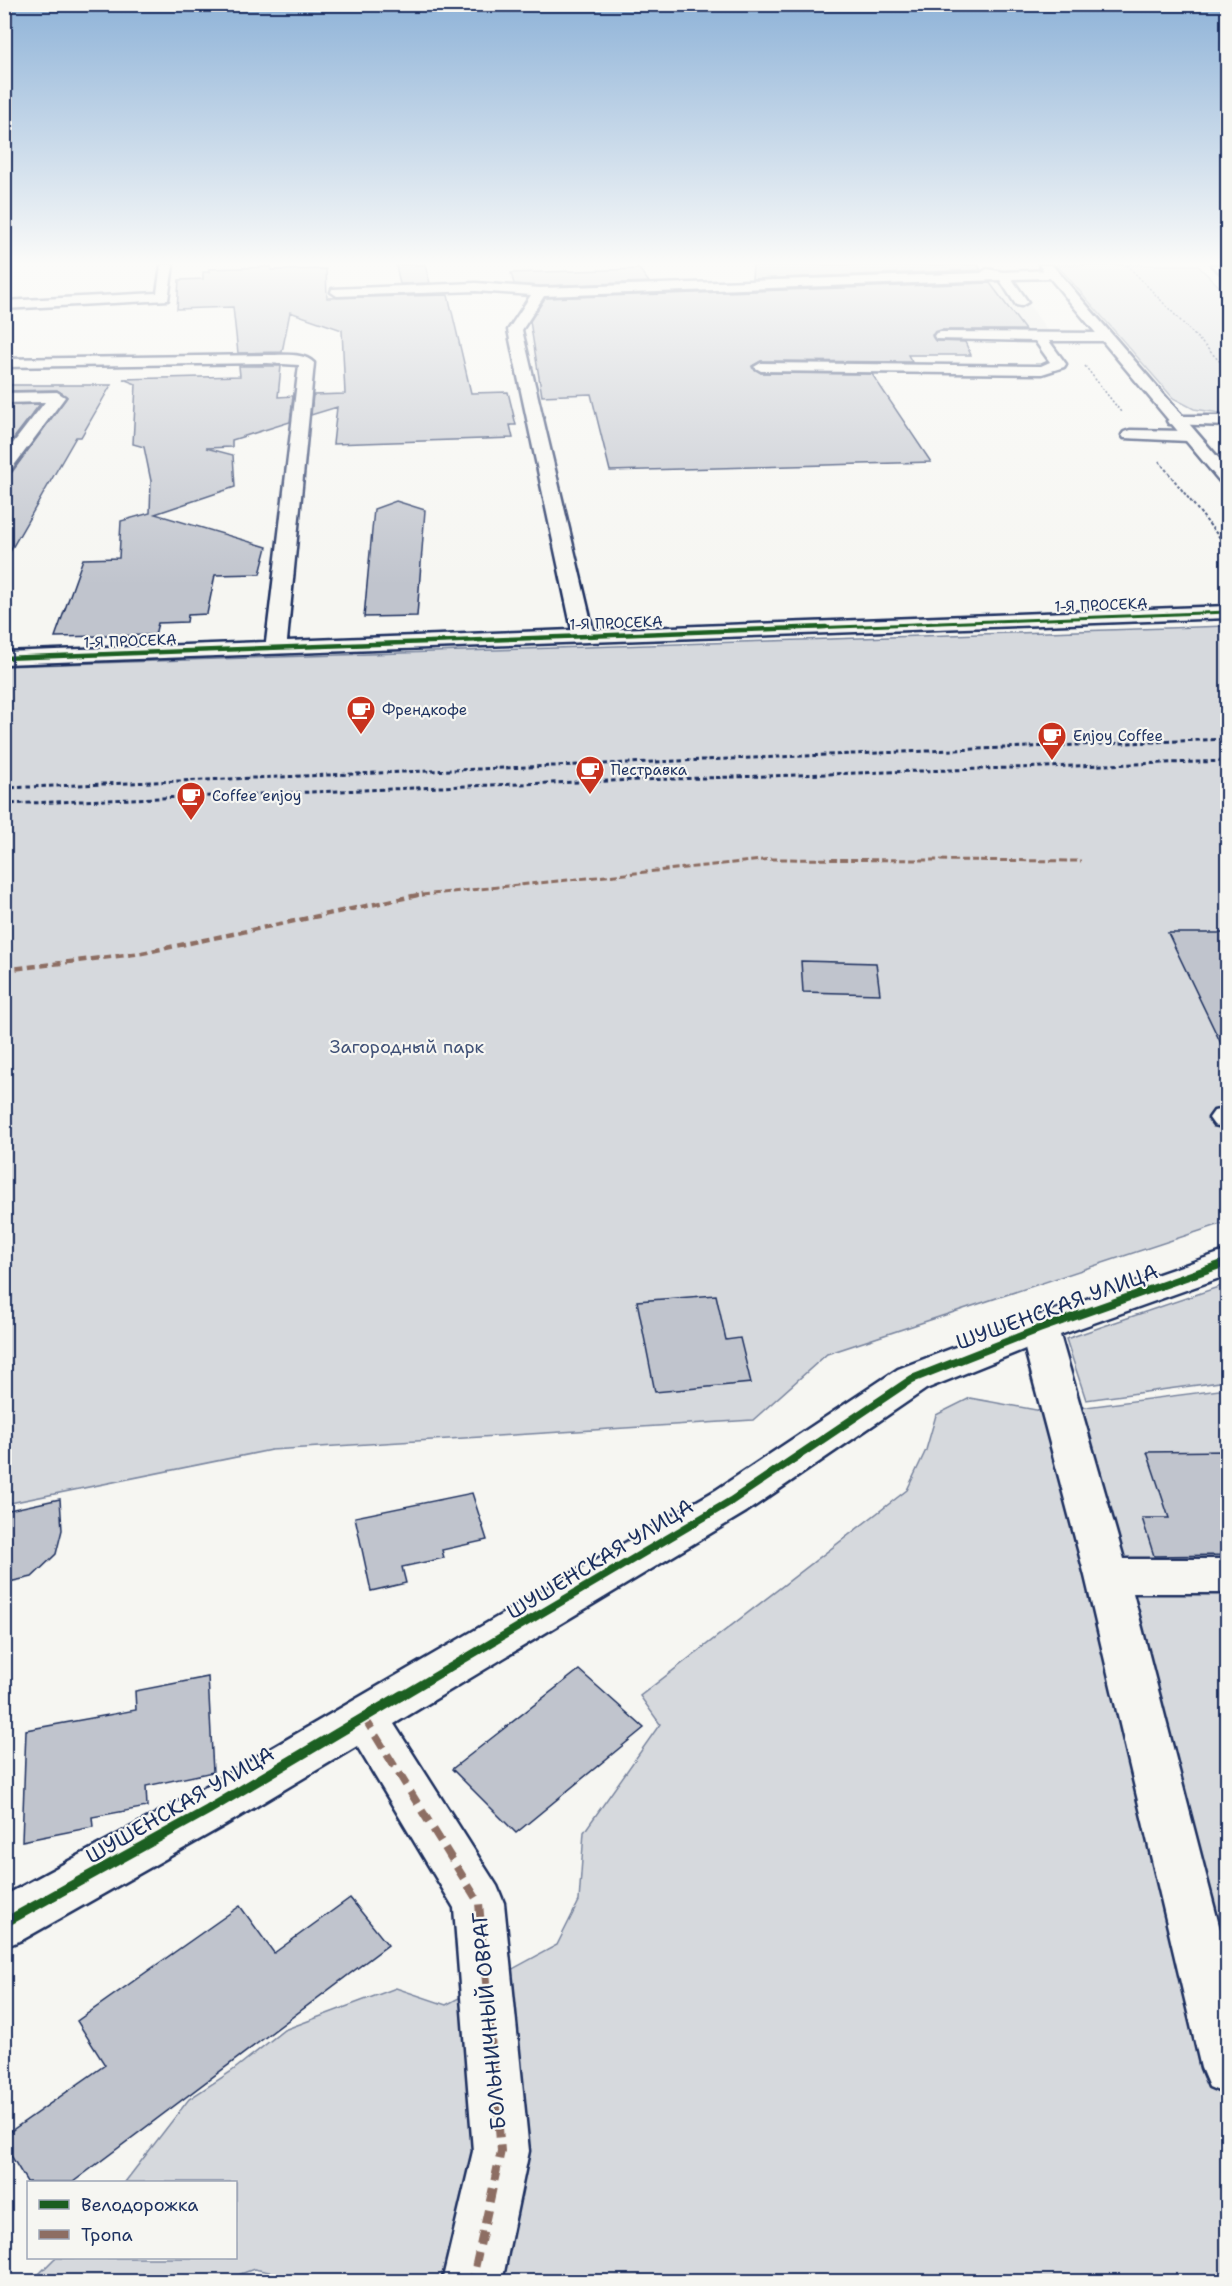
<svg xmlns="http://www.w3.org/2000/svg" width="1232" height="2286" font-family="'Shantell Sans',sans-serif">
<rect width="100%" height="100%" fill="#f6f6f2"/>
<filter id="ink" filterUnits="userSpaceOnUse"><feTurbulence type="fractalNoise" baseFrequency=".0167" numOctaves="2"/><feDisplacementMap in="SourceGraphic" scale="12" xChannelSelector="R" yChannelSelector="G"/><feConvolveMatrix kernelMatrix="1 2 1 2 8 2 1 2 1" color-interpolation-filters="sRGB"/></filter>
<g filter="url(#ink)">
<path fill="#e6e7e7" d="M1009,277L1053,338H924L898,281Z"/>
<path fill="#d6d9dd" stroke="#78849e" stroke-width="1.5" d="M1057,265H1197L1227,294V414L1194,409L1173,398Z
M1227,626V1222L827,1354L753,1420L271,1450L5,1504V666Z
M1227,1284V1381L1086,1400L1066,1339Z
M1227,1389V2281L319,2282L254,2269L222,2281L31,2282L55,2258H236V2182H125L189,2099L232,2071L284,2030L396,1988L446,2005L557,1945L579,1901L584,1832L660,1724L640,1696L907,1490L926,1450L936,1415L970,1398L1047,1412Z"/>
<path fill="#c0c4cd" stroke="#1b2f5e" stroke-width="1.5" d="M396,265H425L430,283L400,284Z
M753,265H978L981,270L752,279Z
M271,267V270L326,269L327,298L448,295L471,393L508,392L516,425H510L513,438L333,444L337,407L311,415L313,395L345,394L342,330L290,312L282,352L238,353L233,307L177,309L179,280L203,279V272H209V269Z
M639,269L649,282L540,286L514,284L511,273Z
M990,283L1025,330H941L932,335L936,341L965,342L971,355H908L912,362L761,361L752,366L761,373L872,374L931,462L610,471L591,394L542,396L530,321L545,298Z
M239,366H281L278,397L293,396L290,422L232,440V447L206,448L233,455L235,487L155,514L267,547L260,574L215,575L207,614L188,615L187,622L158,623L155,635L55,637L83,559L119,558L121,521L150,513L151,481L144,447L133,444L136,384L123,379L240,376Z
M4,385H111L81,437H76L4,562V474L12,472L67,397L57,390L4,391Z
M40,404L4,451V405Z
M396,501L425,510L417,616L364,617L374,509Z
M1168,933H1227V1056Z
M801,961L876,963L880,994L803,992Z
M716,1295L726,1340L740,1338L751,1383L655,1392L637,1301Z
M1227,1451V1555L1154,1556L1142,1518H1169L1147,1452Z
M472,1493L487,1540L442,1550L444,1558L402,1567L406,1583L371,1591L355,1517Z
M60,1499L62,1530L56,1554L32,1577L4,1583V1511Z
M579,1670L644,1728L516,1833L452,1769Z
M208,1677L213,1772L146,1786L147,1807L92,1817L93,1827L22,1841L26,1730L136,1710L135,1691Z
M350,1898L388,1945L73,2182H27L4,2144V2136L105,2065L77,2021L240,1906L274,1953Z"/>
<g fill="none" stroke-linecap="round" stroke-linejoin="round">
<g stroke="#1b2f5e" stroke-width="5">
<path id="minor" d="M161,265H173L168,300L4,309V301L157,293Z
M987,269L1003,272L1052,270L1058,274L1052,278L1012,279L1028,302L1021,306L1016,305L1000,280L544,296L522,330L593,630L1228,606V618L4,664V652L266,642L299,365L267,363L4,367V359L267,355C281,355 304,352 314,363L287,641L572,630L508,330L531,295L476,291L337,296L331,292L332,289L476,283L540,288L981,273Z
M941,332L1105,333L1112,337L1105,341H1049L1066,364L1064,367L1042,374L761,371L754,367L761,363L1041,366L1050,362L1035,341L936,339L934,336L936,333Z
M57,392L65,397L10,471L4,472V455L45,402L4,403V393Z
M1175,416H1228V426L1169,424L1167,421Z
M1130,430L1188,431L1196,436L1188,441L1124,438L1122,435L1124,432Z
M1228,1108V1128L1214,1125L1209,1118L1214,1111Z
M1228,1250V1275L1060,1335L1124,1559H1228V1593H1133L1228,1960V2095L1209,2087L1201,2068L1085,1576L1025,1349L926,1389L746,1512L394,1724L497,1886L504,1903L529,2151L502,2282H442L473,2151L454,1908L357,1746L225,1825L22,1940L4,1947V1896L191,1795L716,1490L898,1369L1026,1320Z"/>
</g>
<g stroke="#1b2f5e" stroke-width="5">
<path id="major" d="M1039,265H1052L1228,469V485L1222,484Z
M1211,265H1224L1228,268V279Z"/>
</g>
<path stroke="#1b2f5e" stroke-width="1.5" stroke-dasharray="2 2" stroke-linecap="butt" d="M1127,265L1228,370
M1085,366L1121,412"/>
<path stroke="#1b2f5e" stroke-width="2" stroke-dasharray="3 2" stroke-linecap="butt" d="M1159,461L1228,548"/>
<path stroke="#1b2f5e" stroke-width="3" stroke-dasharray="4.5 3" stroke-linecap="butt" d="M4,788L1228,739
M4,804L518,784L1228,761"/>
<use href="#minor" fill="#f6f6f2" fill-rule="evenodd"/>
<use href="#major" fill="#f6f6f2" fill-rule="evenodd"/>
<path stroke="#8d6e63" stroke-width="3" stroke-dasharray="7 3" stroke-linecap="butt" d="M412,896L772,859L1081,861"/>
<path stroke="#8d6e63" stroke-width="4.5" stroke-dasharray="8 4.5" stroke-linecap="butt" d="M4,970L142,953L423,894"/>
<path stroke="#8d6e63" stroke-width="8" stroke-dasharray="14 8" stroke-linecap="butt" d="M364,1717L479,1903L501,2151L472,2282"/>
<g stroke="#f6f6f2" stroke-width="5">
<path id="cycleway-far3" d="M786,629L1228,612"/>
</g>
<g stroke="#f6f6f2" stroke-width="8">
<path id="cycleway-far2" d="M4,658L826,627"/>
</g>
<g stroke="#f6f6f2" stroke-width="11">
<path id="cycleway-far1" d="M400,1697L731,1501L912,1379L1039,1329L1228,1262"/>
</g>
<g stroke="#f6f6f2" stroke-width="14">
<path id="cycleway" d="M4,1923L208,1810L402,1695"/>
</g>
<use href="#cycleway-far3" stroke="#1b5e20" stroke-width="3"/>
<use href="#cycleway-far2" stroke="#1b5e20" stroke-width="4.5"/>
<use href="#cycleway-far1" stroke="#1b5e20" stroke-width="8"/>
<use href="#cycleway" stroke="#1b5e20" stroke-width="10"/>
</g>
</g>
<linearGradient id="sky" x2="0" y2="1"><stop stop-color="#8fb3d8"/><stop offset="0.45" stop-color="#fbfbf9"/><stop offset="1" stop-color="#fbfbf9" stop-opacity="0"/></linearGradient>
<rect width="1232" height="585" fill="url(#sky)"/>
<defs>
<g id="cafe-pin" transform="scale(1.5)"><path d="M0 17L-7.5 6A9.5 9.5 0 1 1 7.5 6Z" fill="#c8321e" stroke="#f6f6f2"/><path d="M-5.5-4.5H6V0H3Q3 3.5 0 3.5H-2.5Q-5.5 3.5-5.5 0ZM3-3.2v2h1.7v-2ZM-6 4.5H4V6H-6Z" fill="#fff"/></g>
</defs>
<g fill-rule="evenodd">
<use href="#cafe-pin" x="361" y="710"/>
<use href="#cafe-pin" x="1052" y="736"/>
<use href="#cafe-pin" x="590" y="770"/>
<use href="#cafe-pin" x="191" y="796"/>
</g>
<g text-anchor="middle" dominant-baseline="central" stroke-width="4.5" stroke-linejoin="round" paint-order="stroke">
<g font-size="15" fill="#1b2f5e" stroke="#f6f6f2">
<text transform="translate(1101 605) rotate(-2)">1-Я ПРОСЕКА</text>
<text transform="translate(616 623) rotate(-2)">1-Я ПРОСЕКА</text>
<text transform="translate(130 641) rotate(-2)">1-Я ПРОСЕКА</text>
</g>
<g font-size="15" fill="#1b2f5e" stroke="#f6f6f2" text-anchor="start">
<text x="382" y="710">Френдкофе</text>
<text x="1073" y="736">Enjoy Coffee</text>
<text x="611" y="770">Пестравка</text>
<text x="212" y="796">Coffee enjoy</text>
</g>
<g font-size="18" fill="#405177" stroke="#f6f6f2">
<text x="407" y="1047">Загородный парк</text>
</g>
<g font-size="21" fill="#1b2f5e" stroke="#f6f6f2">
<text transform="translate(1057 1307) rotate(-20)">ШУШЕНСКАЯ УЛИЦА</text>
<text transform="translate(600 1559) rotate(-31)">ШУШЕНСКАЯ УЛИЦА</text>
<text transform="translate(180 1805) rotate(-30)">ШУШЕНСКАЯ УЛИЦА</text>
<text transform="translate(489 2021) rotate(-95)">БОЛЬНИЧНЫЙ ОВРАГ</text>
</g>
</g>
<rect width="1232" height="2286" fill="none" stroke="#f6f6f2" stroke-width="24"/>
<rect x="12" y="12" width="1208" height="2262" fill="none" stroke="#1b2f5e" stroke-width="2" filter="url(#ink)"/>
<rect x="27" y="2181" width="210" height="78" fill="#f6f6f2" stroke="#9ea6b7" stroke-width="1.5"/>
<rect x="39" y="2200" width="30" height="9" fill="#1b5e20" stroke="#9ea6b7" stroke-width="1.5"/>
<text x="81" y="2211" font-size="18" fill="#1b2f5e">Велодорожка</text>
<rect x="39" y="2230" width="30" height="9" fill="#8d6e63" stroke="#9ea6b7" stroke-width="1.5"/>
<text x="81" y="2241" font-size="18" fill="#1b2f5e">Тропа</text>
</svg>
